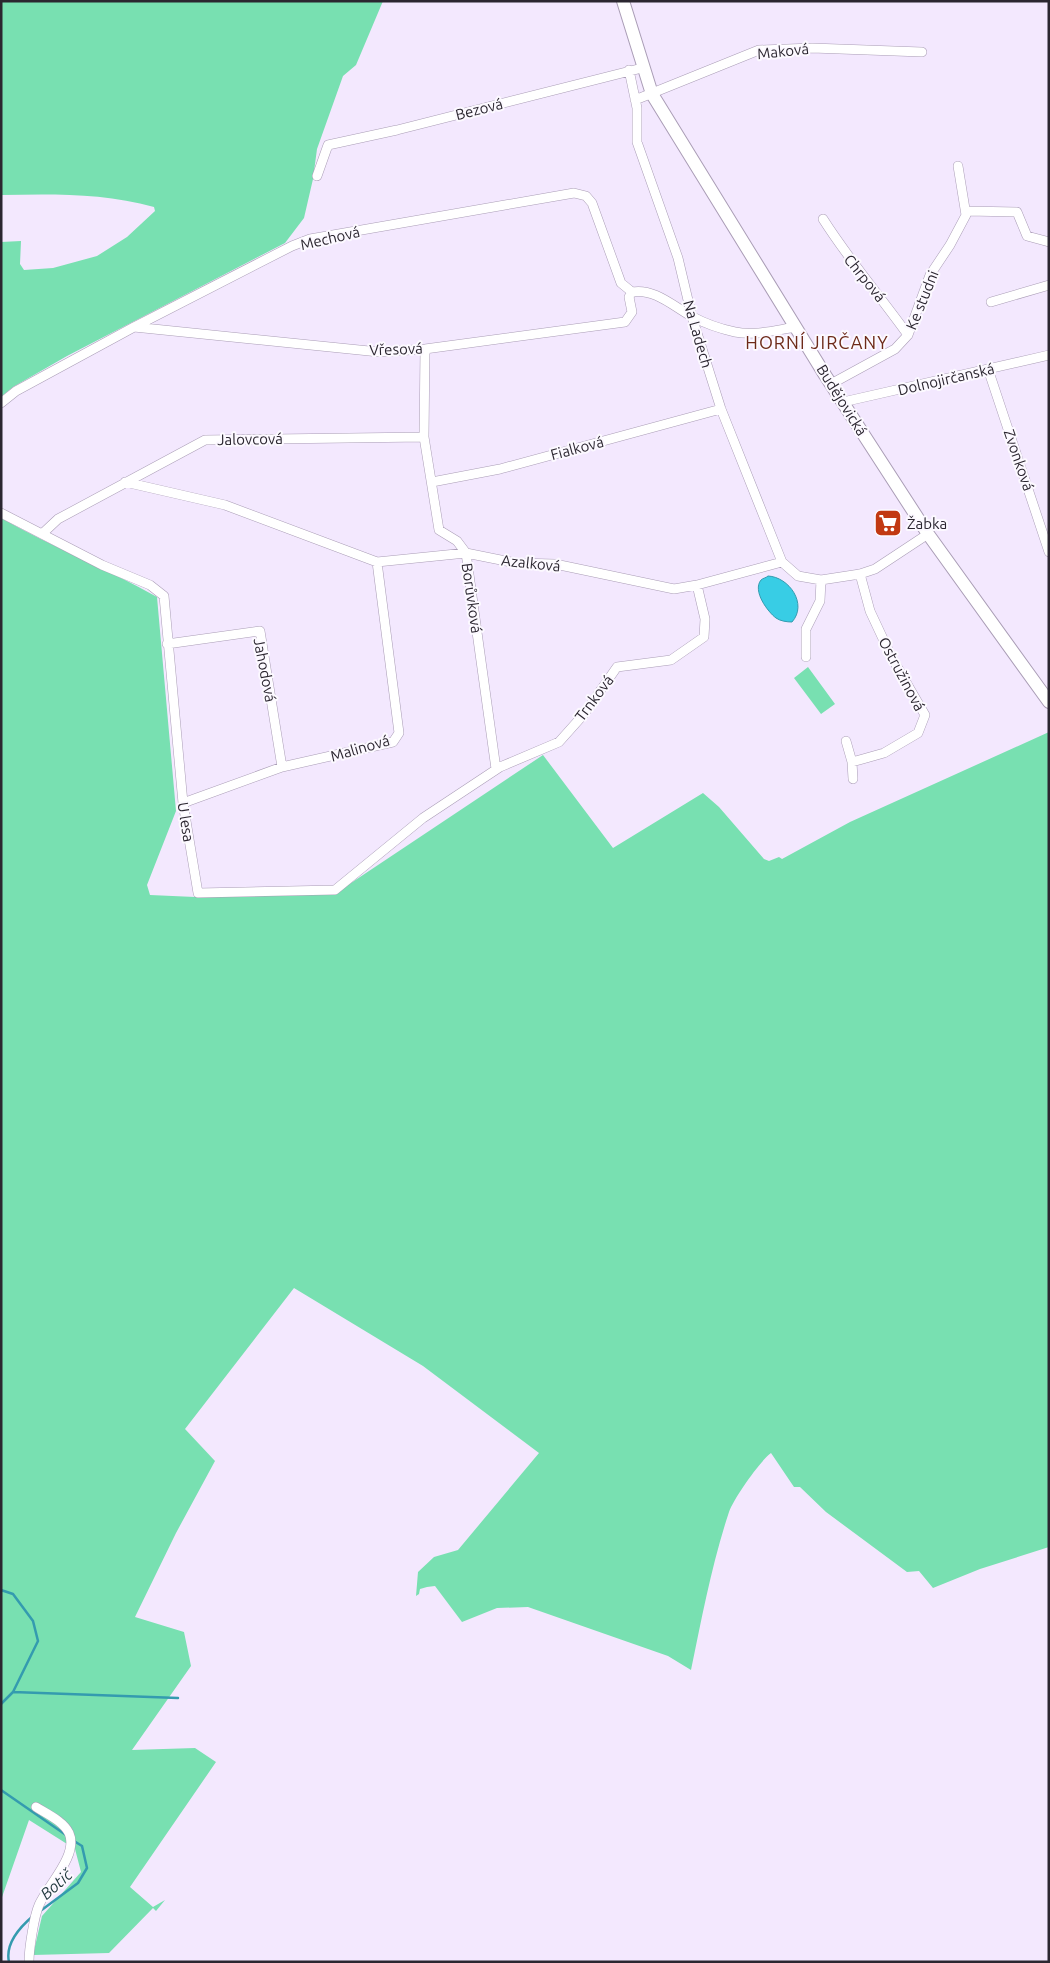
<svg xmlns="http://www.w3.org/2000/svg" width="1050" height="1963" font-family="Ubuntu,sans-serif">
<rect width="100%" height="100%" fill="#f3e8fe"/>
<path fill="#78e0b1" d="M1,1H383L356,65L343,76L317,149L313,179L304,218L285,243L67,356L13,387L1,397V242L21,241L20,264L24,270L53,268L97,256L127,237L155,211L154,207C104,193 53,194 1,195Z
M1,518C52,547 106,568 157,597L176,811L147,885L150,895L195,897L336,893L543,755L613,848L703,793L719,807L764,859L769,861L779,857L782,859L850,822L1049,732V1547L980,1569L933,1588L919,1571L907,1572L826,1512L800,1487H794L771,1453C760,1461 734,1498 729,1512C712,1563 702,1617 691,1670L668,1656L528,1607L497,1608L462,1622L435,1586L427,1587L420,1589L419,1594L416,1596L418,1572L434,1557L458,1550L539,1453L423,1366L294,1288L185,1429L215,1461L176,1533L135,1617L184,1632L191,1666L132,1750L195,1748L216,1762L130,1887L153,1907L165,1900L156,1911L153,1908L109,1953L33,1955L42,1916L81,1872L75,1849L29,1820L1,1900Z
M808,667L835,704L821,714L794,678Z"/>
<path fill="#38cde5" stroke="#349baf" d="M768,576C789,577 808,604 792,622C787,622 780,621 776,618C768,612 752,591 761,580C763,578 766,578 768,576Z"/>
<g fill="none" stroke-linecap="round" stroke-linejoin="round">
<path stroke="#349baf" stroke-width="2.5" d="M1,1590L13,1594L33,1621L38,1641L13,1692L1,1704
M13,1692L178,1698
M1,1790L66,1835
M39,1912L78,1883L87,1868L82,1846L74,1841
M9,1962C5,1944 20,1927 33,1916"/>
<g stroke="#aa9db6" stroke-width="10">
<path id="street" d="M629,70L637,108V142L678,258L692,317L721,409L782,562L798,576L821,580L860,574L875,569L928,534
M635,100L759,50L812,48L922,52
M317,176L328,145L397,130L642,68
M967,211L1017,212L1027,236L1049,242
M823,219C849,260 880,296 908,335
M632,292C654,288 673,306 691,316C704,323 721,329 735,332C755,336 776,330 796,327
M991,302L1049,285
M134,327L379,352L425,349L625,322L632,312L629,297L632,292
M425,349L424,437L439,530L457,541L466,553L496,769
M988,369L1049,552
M831,384L895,349L908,335L930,275L950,245L966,215L958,166
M843,402L1049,355
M1,403L16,391L134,327L292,246L310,239L574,193L586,196L592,203L621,283L632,292
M125,482L225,505L377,562L466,553L516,563L555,564L674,589L697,585L782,562
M432,482L500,469L721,409
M1,513L102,565L150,585L164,596L183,803L198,893L335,890L423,818L500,767L559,742L584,714L617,667L671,660L704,637L705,619L697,585
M42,534L58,519L205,440L424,437
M167,644L260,631L282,767
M806,657V629L820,601L821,580
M846,741L852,762L853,779
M852,762L884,753L918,733L925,715L892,658L870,611L860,574
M183,803L282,767L393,742L399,733L377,562
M29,1962C29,1949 34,1916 39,1905C47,1886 79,1855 69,1833C63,1821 47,1814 36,1807"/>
</g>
<g stroke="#aa9db6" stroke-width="14">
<path id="secondary" d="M623,1L652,94L825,375L928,534L1049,702"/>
</g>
<use href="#street" stroke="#fff" stroke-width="9"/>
<use href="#secondary" stroke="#fff" stroke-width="12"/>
</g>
<defs>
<g id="supermarket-square" transform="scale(1.4375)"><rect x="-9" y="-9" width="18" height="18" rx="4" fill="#c23912" stroke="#fcf9ff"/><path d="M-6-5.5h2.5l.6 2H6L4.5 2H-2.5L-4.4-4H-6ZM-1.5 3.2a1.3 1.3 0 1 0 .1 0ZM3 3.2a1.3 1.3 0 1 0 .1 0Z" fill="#fff"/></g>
</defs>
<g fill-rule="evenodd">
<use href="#supermarket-square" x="888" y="523"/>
</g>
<g text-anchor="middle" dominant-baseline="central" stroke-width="4" stroke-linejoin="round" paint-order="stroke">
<g font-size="15" fill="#2b2630" stroke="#fcf9ff">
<text transform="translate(783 51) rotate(-6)">Maková</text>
<text transform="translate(479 109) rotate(-14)">Bezová</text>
<text transform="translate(330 238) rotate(-13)">Mechová</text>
<text transform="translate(865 278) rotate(51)">Chrpová</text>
<text transform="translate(922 300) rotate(-68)">Ke studni</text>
<text transform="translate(698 334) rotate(74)">Na Ladech</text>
<text transform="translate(396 349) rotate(-2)">Vřesová</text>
<text transform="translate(946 379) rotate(-13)">Dolnojirčanská</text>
<text transform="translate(842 400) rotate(58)">Budějovická</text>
<text transform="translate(250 439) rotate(-1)">Jalovcová</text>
<text transform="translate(577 448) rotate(-15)">Fialková</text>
<text transform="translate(1019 460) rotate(71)">Zvonková</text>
<text transform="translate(531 563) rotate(6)">Azalková</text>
<text transform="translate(472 598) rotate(82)">Borůvková</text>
<text transform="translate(265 670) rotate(79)">Jahodová</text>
<text transform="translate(902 674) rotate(62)">Ostružinová</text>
<text transform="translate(594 698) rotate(-53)">Trnková</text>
<text transform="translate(360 748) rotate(-16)">Malinová</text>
<text transform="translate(186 822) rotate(81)">U lesa</text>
</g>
<g font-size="15" fill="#2b2630" stroke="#fcf9ff" text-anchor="start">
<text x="907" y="523">Žabka</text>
</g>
<g font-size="16" font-style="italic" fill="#1f373c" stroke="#fcf9ff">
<text transform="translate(56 1884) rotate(-42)">Botič</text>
</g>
<g font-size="18" letter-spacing="1" fill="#6d2a19" stroke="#fcf9ff">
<text x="817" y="342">HORNÍ JIRČANY</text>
</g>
</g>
<rect width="1050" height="1963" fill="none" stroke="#2b2630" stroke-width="5"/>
</svg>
